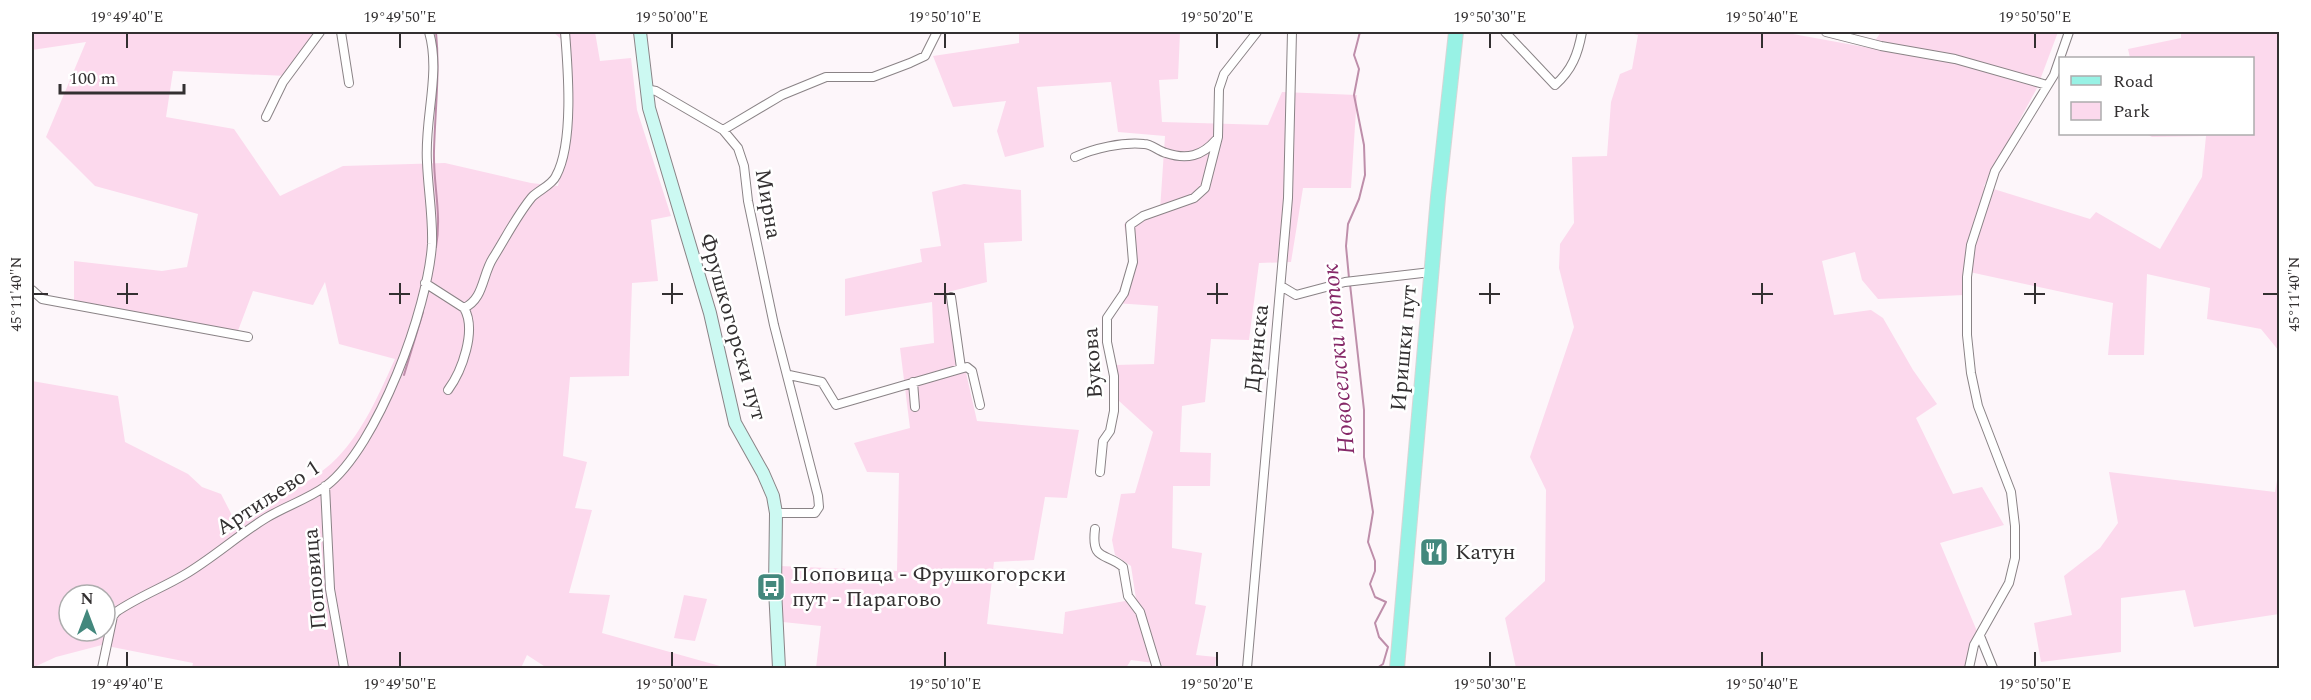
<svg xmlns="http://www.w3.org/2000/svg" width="2311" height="700" font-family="Spectral,serif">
<rect width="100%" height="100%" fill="#fdf6fa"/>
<path fill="#fcd9ed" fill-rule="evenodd" d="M32,32H319L287,76L173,71L166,117L234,129L280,196L343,166L445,163L531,183L558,186L572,122L571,48L553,32H595L600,61L631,58L637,110L671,216L651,220L658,281L632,283L629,376L570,377L563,456L587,462L575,508L592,510L569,593L610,595L602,633L727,668H547L527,655L521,668H192L193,663L102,645L56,657L32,668V381L118,396L125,442L188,474L202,487L221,494L236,523C265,506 315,481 337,458C364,430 379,394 395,359L339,344L325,282L313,305L253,291L236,336L74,300V261L162,271L187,267L198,214L95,186L46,137L86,42L32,50ZM69,595H105V631H69Z
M1019,32H1180L1178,79L1159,80L1162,122L1268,125L1282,92L1357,95L1351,188H1303L1291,262L1259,263L1249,340L1211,339L1205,402L1182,406L1180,452L1211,453L1210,486H1173L1172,548L1202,553L1195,604L1206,606L1196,655L1216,657L1215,668H1163L1161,664L1131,660L1126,668H816L821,626L783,622L780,566L897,571L899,473L867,472L854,443L910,428L900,348L934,343L932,302L845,316V279L922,262L920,249L941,246L932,192L964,184L1021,190L1022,241L984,243L987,282L948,292L956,366L964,364L977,421L1079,430L1067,498L1045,497L1034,560L994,562L987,624L1063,634L1065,612L1136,599L1131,566L1115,555L1112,540L1121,494L1135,493L1153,432L1118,400L1115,365L1154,364L1158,306L1115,303L1130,261L1124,224L1160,210L1165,136L1118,132L1111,82L1037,87L1044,147L1005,157L997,131L1006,101L953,107L933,56L1019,43Z
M1626,32H1782L1870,48L1881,32H2058L2037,88L1984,186L2090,219L2096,212L2160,249L2202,177L2206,136L2152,137L2146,134H2252V58H2130L2128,49L2181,38V32H2279V351L2261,329L2207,319L2210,288L2147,274L2144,355H2108L2113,303L1965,271L1964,295L1878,299L1862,280L1855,252L1822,261L1834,315L1871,310L1883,318L1913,370L1937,404L1916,418L1953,494L1982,487L2004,525L1940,543L1979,636L1964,668H1516L1505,618L1545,581L1546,490L1530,457L1574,327L1559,268L1560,244L1574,223L1572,157L1607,156L1611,102L1620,74L1632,69L1638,35Z
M2279,469V614L2194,627L2185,590L2121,598V652L2041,662L2034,623L2072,615L2064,576L2100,548L2118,523L2109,472L2275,492Z
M684,595L707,599L695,641L674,638Z"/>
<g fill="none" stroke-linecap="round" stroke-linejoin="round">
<path stroke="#be8eaa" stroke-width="2" d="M436,247C442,213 433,185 434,151C435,111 440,72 436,32
M1349,278L1346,246L1348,224L1359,199L1365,175L1364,145L1354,95L1359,69L1354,55L1360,32
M1350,284L1364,410V457L1373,512L1368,542L1375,561V571L1370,584L1375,597L1386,602L1375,623L1379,637L1388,647L1383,664L1377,668
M404,375L423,312"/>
<g stroke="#8a8386" stroke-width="10">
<path id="street" d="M341,32L349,83
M1505,32L1555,85C1572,70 1578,54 1582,32
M1826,32L1881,46L1955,59L2047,85
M645,89L656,91L723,130L738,148L744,166L748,201L774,325L818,496L819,507L815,513H776
M266,117L283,82L320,32
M723,130L782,95L826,77H873L910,63L925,56L937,32
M1075,157C1095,148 1122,142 1144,144C1152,144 1158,151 1166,153C1187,160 1202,156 1216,140
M425,283L464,308
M1281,286L1296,295L1345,282L1431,272
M32,290L42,299L248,337
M951,297L961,368
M464,308C484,299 482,275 493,258C505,239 517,215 532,197C539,190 552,185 556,176C574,143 568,69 565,32
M789,375L822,382L836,405L967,367L972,371L980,405
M913,382L915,407
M448,390C462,371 477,330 464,308
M1100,472L1103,441L1110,431L1114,411V376L1107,342V318L1124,293L1133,262L1130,225L1143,216L1194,198L1205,188L1218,137L1219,89L1224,74L1257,32
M325,486L330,589L344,668
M1095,529C1091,562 1106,552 1123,567L1128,596L1140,612L1157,668
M1980,636L1993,668
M102,668L113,616L116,612C138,597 162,588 184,575C213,558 238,535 266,518C286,506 308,499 326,486C378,446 428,308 432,244C433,217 428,189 427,162C424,119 441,74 429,32
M1247,668L1288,198L1292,32
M1969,668L1974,645L2009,583L2015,558V526L2011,492L1978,406L1971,373L1967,335V277L1971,245L1995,171L2054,75L2069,32"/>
</g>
<g stroke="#8a8386" stroke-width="14">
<path id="secondary" d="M640,32L649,108L710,313L735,423L763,473L773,496L776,513L775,589L779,668"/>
</g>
<g stroke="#d6d6d6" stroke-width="16">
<path id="primary" d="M1397,668L1438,197L1456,32"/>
</g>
<use href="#street" stroke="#fff" stroke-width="8"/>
<use href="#secondary" stroke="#ccf9f2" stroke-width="12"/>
<use href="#primary" stroke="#98f2e5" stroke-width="14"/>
</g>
<path fill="none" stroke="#333031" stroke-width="2" d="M127,33V48M400,33V48M672,33V48M945,33V48M1217,33V48M1490,33V48M1762,33V48M2035,33V48M127,283V304M400,283V304M672,283V304M945,283V304M1217,283V304M1490,283V304M1762,283V304M2035,283V304M33,294H48M117,294H138M389,294H410M662,294H683M934,294H955M1207,294H1228M1479,294H1500M1752,294H1773M2024,294H2045M2263,294H2278M127,652V667M400,652V667M672,652V667M945,652V667M1217,652V667M1490,652V667M1762,652V667M2035,652V667"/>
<defs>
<g id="restaurant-square" transform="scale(1.5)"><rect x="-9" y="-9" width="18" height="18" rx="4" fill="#43887d" stroke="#fff"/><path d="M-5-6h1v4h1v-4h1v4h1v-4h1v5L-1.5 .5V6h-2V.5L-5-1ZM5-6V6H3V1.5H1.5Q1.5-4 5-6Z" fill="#fff"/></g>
<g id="bus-square" transform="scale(1.5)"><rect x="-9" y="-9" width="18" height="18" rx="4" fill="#43887d" stroke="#fff"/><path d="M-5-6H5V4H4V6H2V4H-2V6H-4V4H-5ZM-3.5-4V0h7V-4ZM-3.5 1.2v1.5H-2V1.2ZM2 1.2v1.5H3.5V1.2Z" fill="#fff"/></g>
</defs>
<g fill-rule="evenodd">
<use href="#restaurant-square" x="1434" y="552"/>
<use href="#bus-square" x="771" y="587"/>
</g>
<g text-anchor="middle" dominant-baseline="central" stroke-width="5" stroke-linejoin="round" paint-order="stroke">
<g font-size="22" fill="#333031" stroke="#fff">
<text transform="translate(768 204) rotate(80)">Мирна</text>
<text transform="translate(733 327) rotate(74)">Фрушкогорски пут</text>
<text transform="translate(1257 348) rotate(-84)">Дринска</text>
<text transform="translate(1404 348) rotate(-85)">Иришки пут</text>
<text transform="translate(1093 363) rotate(-94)">Вукова</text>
<text transform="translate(268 498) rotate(-33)">Артиљево 1</text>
<text transform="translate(315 579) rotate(-95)">Поповица</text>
</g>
<g font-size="22" fill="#333031" stroke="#fff" text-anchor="start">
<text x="1455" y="552">Катун</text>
<text x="792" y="574">Поповица - Фрушкогорски<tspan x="792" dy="25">пут - Парагово</tspan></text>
</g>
<g font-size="24" font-style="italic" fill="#862968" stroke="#fff">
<text transform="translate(1339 359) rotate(-95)">Новоселски поток</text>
</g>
</g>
<rect width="2311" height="700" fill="none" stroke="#ffffff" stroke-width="66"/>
<rect x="2059" y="57" width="195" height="78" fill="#ffffff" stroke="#adacad" stroke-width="1.5"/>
<rect x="2071" y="76" width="30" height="9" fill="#98f2e5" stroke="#adacad" stroke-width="1.5"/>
<text x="2113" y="87" font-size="18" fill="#333031">Road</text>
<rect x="2071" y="102" width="30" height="18" fill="#fcd9ed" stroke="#adacad" stroke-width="1.5"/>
<text x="2113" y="117" font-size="18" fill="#333031">Park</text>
<g transform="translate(87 613)"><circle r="28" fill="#ffffff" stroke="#adacad" stroke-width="1.5"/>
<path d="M0-4.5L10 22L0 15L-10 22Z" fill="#43887d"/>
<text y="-9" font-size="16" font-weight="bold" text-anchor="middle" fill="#333031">N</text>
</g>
<path d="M60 84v9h124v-9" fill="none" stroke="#333031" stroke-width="3"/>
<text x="69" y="84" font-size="18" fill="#333031" stroke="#ffffff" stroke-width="4.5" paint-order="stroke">100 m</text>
<rect x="33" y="33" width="2245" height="634" fill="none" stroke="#333031" stroke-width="2"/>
<g font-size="15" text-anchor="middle" fill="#333031">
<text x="127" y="22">19°49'40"E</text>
<text x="400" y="22">19°49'50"E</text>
<text x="672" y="22">19°50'00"E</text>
<text x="945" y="22">19°50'10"E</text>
<text x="1217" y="22">19°50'20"E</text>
<text x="1490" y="22">19°50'30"E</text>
<text x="1762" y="22">19°50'40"E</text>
<text x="2035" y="22">19°50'50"E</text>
<text transform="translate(16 294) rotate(-90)" y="5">45°11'40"N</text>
<text transform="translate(2294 294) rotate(-90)" y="5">45°11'40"N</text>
<text x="127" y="689">19°49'40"E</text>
<text x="400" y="689">19°49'50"E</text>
<text x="672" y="689">19°50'00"E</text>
<text x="945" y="689">19°50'10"E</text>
<text x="1217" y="689">19°50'20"E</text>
<text x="1490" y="689">19°50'30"E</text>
<text x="1762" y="689">19°50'40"E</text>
<text x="2035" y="689">19°50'50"E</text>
</g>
</svg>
